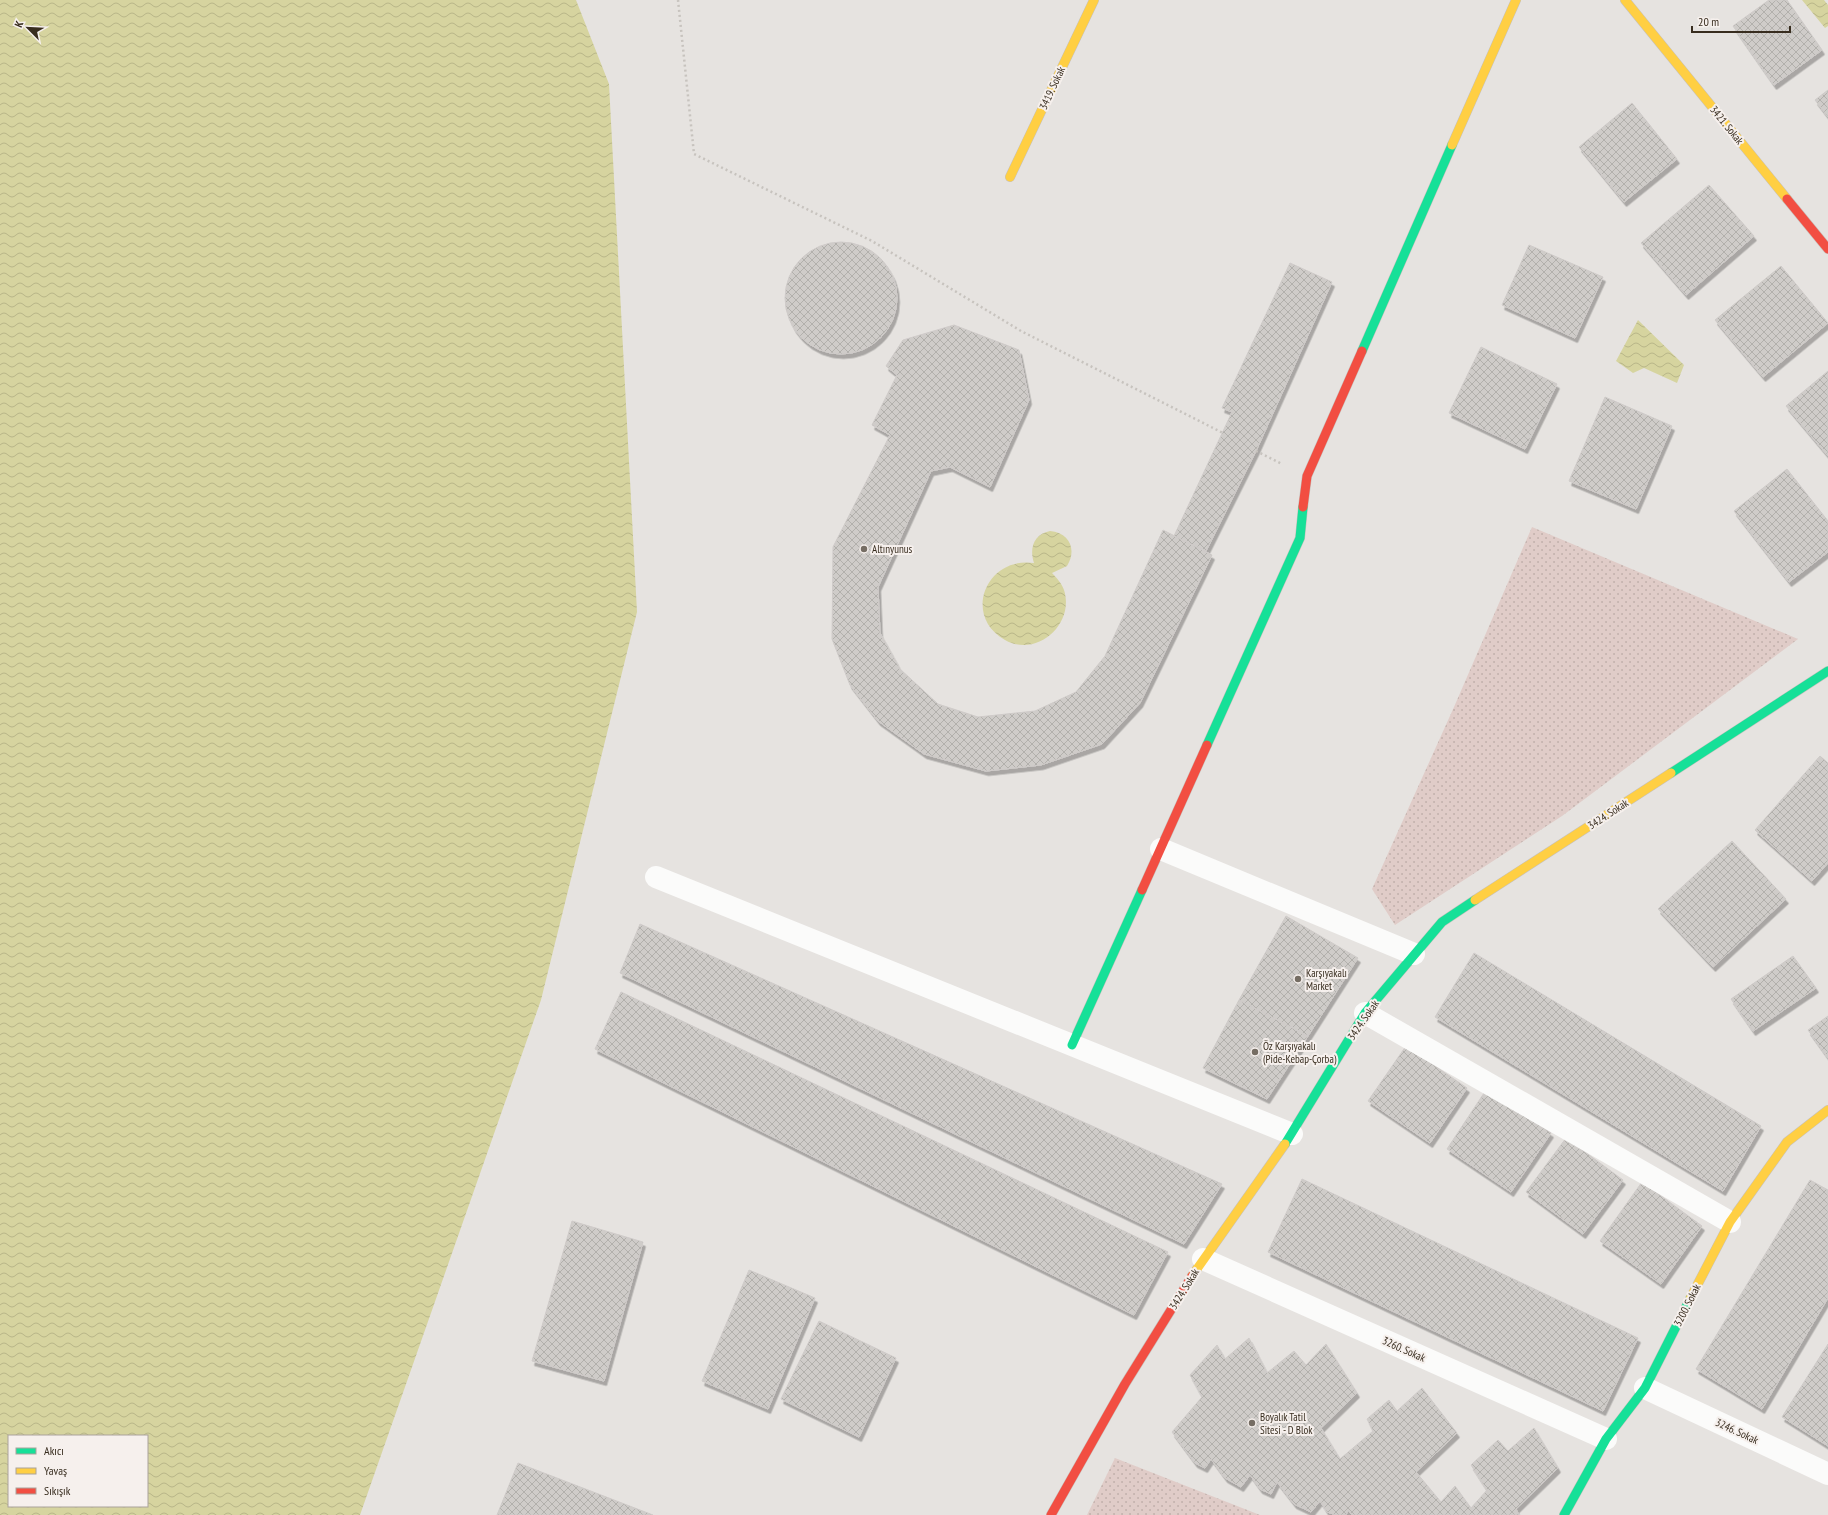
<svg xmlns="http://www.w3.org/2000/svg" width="1828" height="1515" font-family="'PT Sans Narrow',sans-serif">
<defs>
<pattern id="park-dots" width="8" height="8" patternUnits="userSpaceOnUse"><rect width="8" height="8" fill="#e0ccc8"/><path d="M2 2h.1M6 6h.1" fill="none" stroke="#c1b0ab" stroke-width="1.8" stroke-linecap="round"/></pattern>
<pattern id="water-waves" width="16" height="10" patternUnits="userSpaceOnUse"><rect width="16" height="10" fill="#d6d49f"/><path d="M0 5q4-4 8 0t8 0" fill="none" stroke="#b8b688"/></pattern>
<pattern id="building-cross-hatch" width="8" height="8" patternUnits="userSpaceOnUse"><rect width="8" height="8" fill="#cfccc9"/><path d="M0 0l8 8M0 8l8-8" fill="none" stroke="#b2b0ac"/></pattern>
<filter id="shadow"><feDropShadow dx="2.5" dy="4.5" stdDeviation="0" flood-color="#0004"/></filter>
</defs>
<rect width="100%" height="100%" fill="#e6e3e0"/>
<path fill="url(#park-dots)" d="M1532,527L1798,639L1562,816L1395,925L1372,889L1454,707Z
M1115,1458L1260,1515H1087Z"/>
<path fill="url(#water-waves)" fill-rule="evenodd" d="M0,0H576L609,84L637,612L541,1000L360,1515H0ZM9,1436H147V1506H9Z
M1802,0H1824L1828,5V26L1825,28Z
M1638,320L1684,365L1677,383L1644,368L1633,373L1616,361Z
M1050,531C1070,533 1077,550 1067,566L1052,573C1057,578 1062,584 1064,590C1075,624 1037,658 1005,640C962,616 986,556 1034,563C1029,548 1034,534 1050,531Z"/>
<path fill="url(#building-cross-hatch)" stroke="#cfcbc9" filter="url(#shadow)" d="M1769,0H1787L1822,50L1774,85L1733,26Z
M1828,90V117L1815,100Z
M1632,103L1677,159L1624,202L1579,147Z
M1709,185L1754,236L1686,295L1641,243Z
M785 298a56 56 0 1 1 112 0a56 56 0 1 1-112 0Z
M1529,245L1603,277L1575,338L1502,305Z
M1290,263L1332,282L1256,451L1206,551L1174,536L1232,412L1222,408Z
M1781,266L1828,323L1763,377L1715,320Z
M954,325L1019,350L1029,400L990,487L950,467L931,471L878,587L880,633L900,669L938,704L978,717L1035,711L1076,692L1105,656L1163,530L1212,555L1140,703L1102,744L1041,765L986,771L924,754L878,721L850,685L832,639L833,547L890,435L872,425L897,375L886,366L903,340Z
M1481,347L1557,384L1525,449L1449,413Z
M1828,371V456L1786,406Z
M1605,397L1672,426L1636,509L1569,481Z
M1787,469L1828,521V552L1789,582L1734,511Z
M1820,756L1828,763V863L1812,881L1755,830Z
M1732,841L1786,899L1713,967L1658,909Z
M1286,916L1358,958L1308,1036L1239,1000Z
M640,924L1222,1184L1184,1244L620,973Z
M1474,953L1761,1126L1723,1191L1435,1017Z
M1793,956L1816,988L1753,1031L1731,999Z
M621,992L1168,1252L1134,1315L595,1049Z
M1239,1000L1308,1036L1267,1099L1203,1068Z
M1828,1016V1058L1808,1030Z
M1406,1046L1467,1088L1430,1143L1368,1101Z
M1486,1090L1551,1133L1511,1192L1447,1149Z
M1566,1138L1623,1180L1583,1234L1526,1192Z
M1302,1179L1638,1338L1603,1411L1268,1252Z
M1810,1180L1828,1190V1298L1762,1409L1696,1369Z
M1642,1182L1702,1226L1661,1284L1600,1241Z
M572,1221L643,1242L604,1381L532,1361Z
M749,1270L815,1298L768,1409L702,1381Z
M819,1321L896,1358L859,1437L781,1399Z
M1249,1338L1267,1373L1294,1351L1306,1365L1326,1344L1357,1393L1321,1428L1340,1459L1373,1431L1367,1419L1389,1400L1397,1411L1422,1388L1457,1433L1416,1472L1441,1502L1455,1486L1471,1508L1487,1490L1471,1465L1498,1440L1508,1451L1534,1428L1558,1468L1516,1509L1519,1515H1352L1348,1510L1346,1515H1336L1327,1512L1320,1501L1311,1512L1294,1504L1277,1482L1271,1494L1260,1489L1250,1475L1241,1487L1225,1478L1211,1459L1205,1468L1195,1463L1172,1432L1202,1397L1190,1375L1217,1345L1225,1359Z
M1828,1344V1446L1782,1417Z
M518,1463L653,1515H497Z"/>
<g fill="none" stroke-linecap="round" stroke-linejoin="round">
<g stroke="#c6c1bc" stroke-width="10">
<path id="fast" d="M1362,351L1452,145
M1207,745L1300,538L1303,507
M1671,773L1828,671
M1072,1045L1142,890
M1285,1144L1365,1013L1442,922L1475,900
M1564,1515L1606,1439L1645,1388L1690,1299"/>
</g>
<g stroke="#c6c1bc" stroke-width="10">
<path id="slow" d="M1625,0L1787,199
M1452,145L1516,0
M1010,177L1094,0
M1475,900L1671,773
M1192,1276L1285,1144
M1690,1299L1730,1222L1787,1142L1828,1110"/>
</g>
<g stroke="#c6c1bc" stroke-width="10">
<path id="jam" d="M1787,199L1828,249
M1303,507L1307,476L1362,351
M1142,890L1207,745
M1051,1515L1125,1384L1192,1276"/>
</g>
<path stroke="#c7c3be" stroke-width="2.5" stroke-dasharray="2 3" stroke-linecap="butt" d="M678,0L694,154L872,241L1021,331L1223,433
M1256,451L1282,464"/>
<path stroke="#fbfbfa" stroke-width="22" d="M1161,849L1414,954
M656,877L1292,1134
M1365,1013L1730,1222
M1203,1259L1606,1439
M1645,1388L1828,1474"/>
<use href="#fast" stroke="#16e098" stroke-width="9"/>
<use href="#slow" stroke="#ffcf43" stroke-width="9"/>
<use href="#jam" stroke="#f24e42" stroke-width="9"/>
</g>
<g fill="#756d63" stroke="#f6f0ed" stroke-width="1.5">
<circle cx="864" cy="549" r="4"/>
<circle cx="1298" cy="979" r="4"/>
<circle cx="1255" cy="1052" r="4"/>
<circle cx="1252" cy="1423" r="4"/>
</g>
<g text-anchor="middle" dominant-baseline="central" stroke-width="4" stroke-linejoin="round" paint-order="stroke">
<g font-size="11" fill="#382d1f" stroke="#f6f0ed">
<text transform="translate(1052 88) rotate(-65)">3419. Sokak</text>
<text transform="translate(1727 125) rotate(51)">3421. Sokak</text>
<text transform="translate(1608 814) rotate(-33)">3424. Sokak</text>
<text transform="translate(1363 1020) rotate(-55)">3424. Sokak</text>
<text transform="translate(1184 1289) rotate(-58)">3424. Sokak</text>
<text transform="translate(1687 1305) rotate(-63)">3200. Sokak</text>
<text transform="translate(1404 1349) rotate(24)">3260. Sokak</text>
<text transform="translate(1737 1431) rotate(25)">3246. Sokak</text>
</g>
<g font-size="11" fill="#382d1f" stroke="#f6f0ed" text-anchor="start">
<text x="872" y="549">Altınyunus</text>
<text x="1306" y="973">Karşıyakalı<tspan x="1306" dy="13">Market</tspan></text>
<text x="1263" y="1046">Öz Karşıyakalı<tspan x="1263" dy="13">(Pide-Kebap-Çorba)</tspan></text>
<text x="1260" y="1417">Boyalık Tatil<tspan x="1260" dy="13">Sitesi - D Blok</tspan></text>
</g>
</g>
<rect x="8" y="1435" width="140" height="72" fill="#f6f0ed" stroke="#aaa29b"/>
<rect x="16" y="1448" width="20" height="6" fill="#16e098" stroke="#aaa29b"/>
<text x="44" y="1455" font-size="12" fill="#382d1f">Akıcı</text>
<rect x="16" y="1468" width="20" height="6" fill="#ffcf43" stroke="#aaa29b"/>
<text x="44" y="1475" font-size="12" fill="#382d1f">Yavaş</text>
<rect x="16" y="1488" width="20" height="6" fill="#f24e42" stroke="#aaa29b"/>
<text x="44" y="1495" font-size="12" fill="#382d1f">Sıkışık</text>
<g transform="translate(28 28) rotate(294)" stroke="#f6f0ed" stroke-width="3" paint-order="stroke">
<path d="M0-3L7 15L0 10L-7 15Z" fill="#382d1f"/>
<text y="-6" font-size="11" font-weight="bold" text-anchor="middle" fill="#382d1f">K</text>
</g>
<path d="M1692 26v6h98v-6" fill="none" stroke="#382d1f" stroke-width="2"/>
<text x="1698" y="26" font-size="12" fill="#382d1f" stroke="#f6f0ed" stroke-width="3" paint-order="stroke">20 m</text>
</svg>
